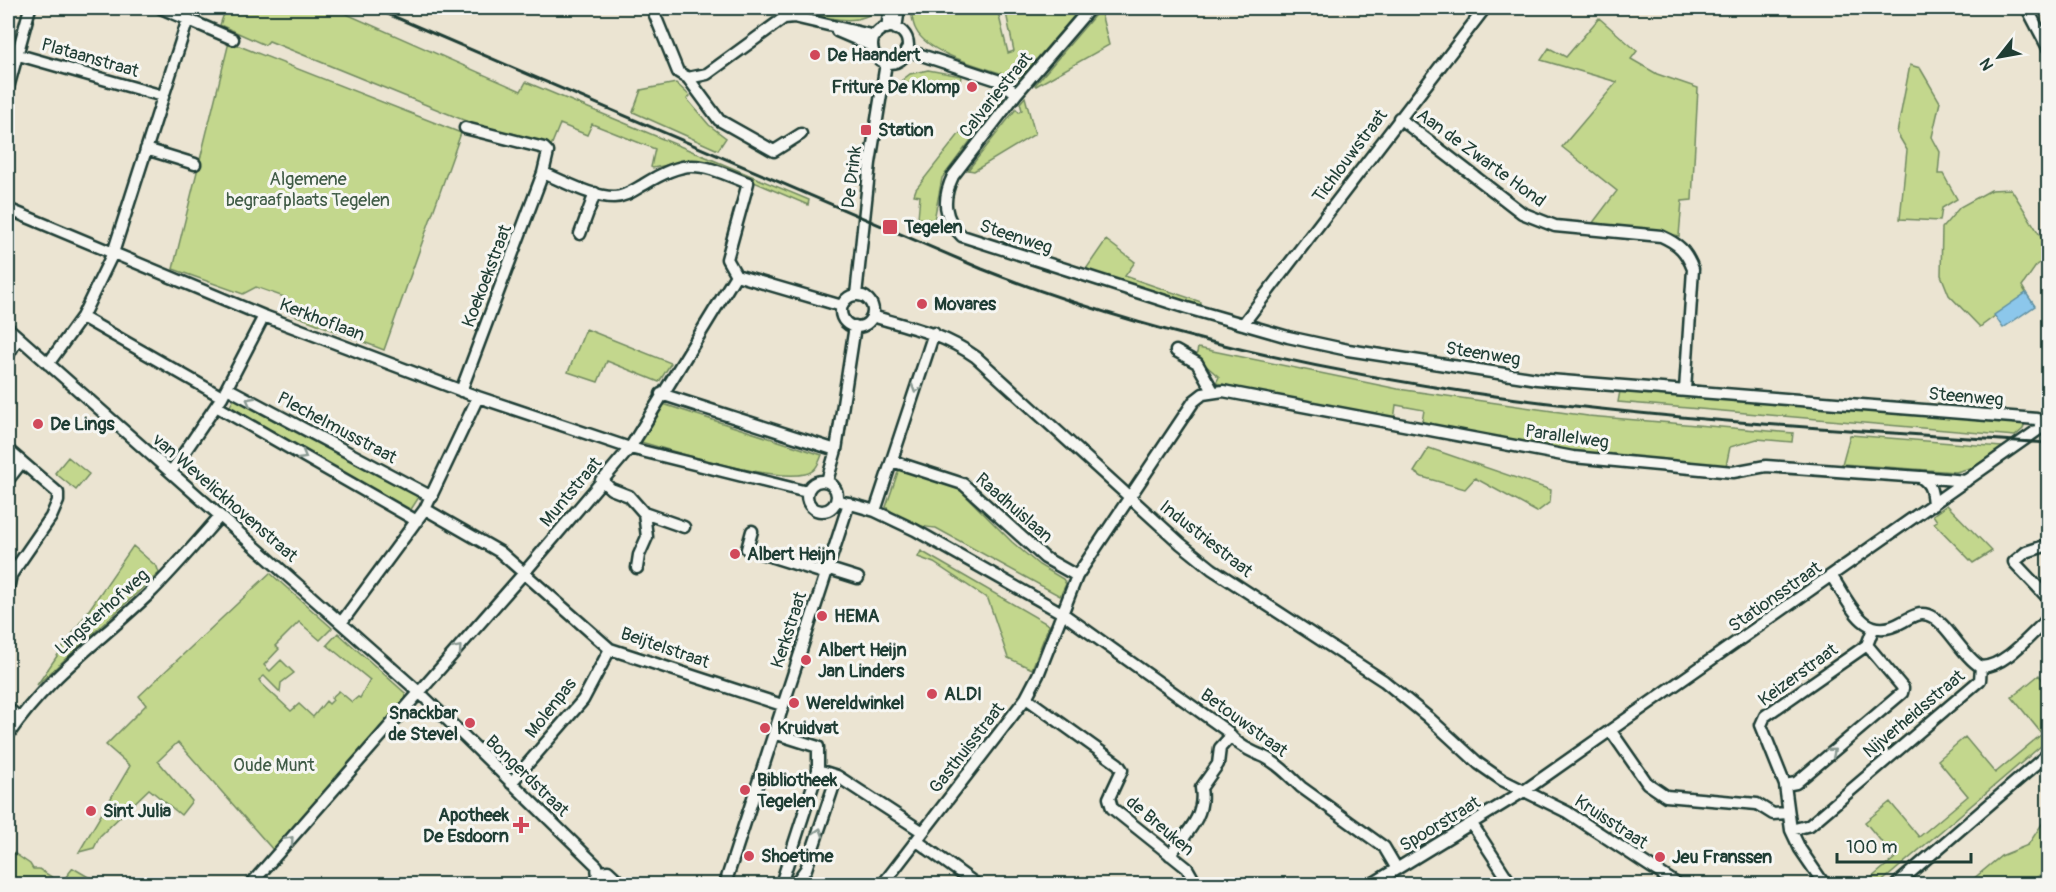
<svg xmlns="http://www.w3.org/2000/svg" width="2056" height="892" font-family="Pangolin,sans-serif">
<rect width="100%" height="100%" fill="#ebe4d2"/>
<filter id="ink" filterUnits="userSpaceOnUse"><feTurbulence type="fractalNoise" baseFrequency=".0167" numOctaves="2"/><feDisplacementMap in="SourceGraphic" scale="12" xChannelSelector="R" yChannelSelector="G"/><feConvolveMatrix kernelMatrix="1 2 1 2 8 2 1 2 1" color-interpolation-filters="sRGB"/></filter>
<g filter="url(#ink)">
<path fill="#c3d78d" stroke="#718a60" stroke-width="1.5" d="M226,8H333L521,91L526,82L809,200L808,205L712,164L691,160L653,168L651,167L655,149L592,124L587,135L560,124L551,146L512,133L483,128L269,41L265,45L220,25Z
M798,8H877C860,29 819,17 798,8Z
M911,8H997L1008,53L1014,51L1005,8H1081L1022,76L1015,78C989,68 929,56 916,30C912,23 912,15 911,8Z
M1100,9L1109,45L1036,86L1035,85Z
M1599,18L1637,51L1631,59L1657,74L1698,88L1692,200L1682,201L1679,236L1656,230L1592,224L1617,191L1562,147L1617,82L1541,60L1549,48L1566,57Z
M229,42L461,133L384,350L289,313L287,298L256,287L243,294L173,269Z
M1910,65L1920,68L1940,102L1932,137L1940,152L1938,174H1943L1957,199L1942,208L1940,221L1900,219L1907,150L1897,133Z
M928,70L961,76L959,88L901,81L910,74Z
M676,83L690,96L687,99L709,125L726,138L718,150L633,112L641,90Z
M996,87L1003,98L942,178L934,220L918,218L920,196L914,195L916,189Z
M1025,97L1035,134L974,171L968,170L1016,109L1019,112L1022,110L1020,103Z
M2011,189L2048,248V257L2036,266L2022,286L2026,293L1980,327L1949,295L1941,275L1942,228L1960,207L1991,190Z
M1106,240L1135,262L1125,276L1201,302L1200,308L1084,272Z
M586,329L671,363L659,382L607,361L598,382L568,372Z
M1198,348L1398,389L1588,416L1793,433L1792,442L1757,439L1730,447L1726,466L1574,452L1436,426L1422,422L1424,410L1396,405L1394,420L1216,383L1219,377L1196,357Z
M1620,391L2025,422L2023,429L2015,436L1618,402Z
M235,397L416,494L419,497L410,511H406L230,406Z
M663,404L822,455C818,464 816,472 805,474C773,482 675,452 641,442Z
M1850,435L2003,447L1974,467L1956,472L1842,464Z
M1429,448L1551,490L1550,502L1537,512L1475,478L1465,489L1422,477L1414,472Z
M68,457L89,474L76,490L55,473Z
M899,469L953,486L962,492L1012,542L1039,565L1063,579L1066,584L1060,596L936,528C916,527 901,520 886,507Z
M1947,505L1992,551L1973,563L1934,523L1937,521L1933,515Z
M133,546L157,567L159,573L37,685Z
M921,551L1049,625L1032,669L1008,658L988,599L934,563L918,557Z
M270,573L332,628L320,640L299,622L275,646L279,649L264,665L270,671L281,660L294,673L281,683L280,692L264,676L259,680L261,683L291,711L299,704L313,717L326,701L329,704L333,700L331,698L339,691L352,702L358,697L360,698L370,680L327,645L338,633L405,693L406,699L274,851L178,742L158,761L192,801L181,815L149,789L100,836L94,848L79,852L130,766L106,745L146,705L139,696Z
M2039,675L2048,687V740L1879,884H1864L1895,858L1865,822L1890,802L1919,837L1968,796L1938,760L1965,737L1995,773L2042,734L2012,697Z
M2048,815V868L2029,884H1970L1972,880L2001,856L2028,845Z
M8,849L30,864L33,869H39L61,883L73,868L97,882L95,884H8Z"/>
<path fill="#8cc7eb" stroke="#6090a2" stroke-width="1.5" d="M2026,293L2035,306L2003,328L1994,315Z"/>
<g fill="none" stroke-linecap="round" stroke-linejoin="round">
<g stroke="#1f3d34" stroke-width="15">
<path id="minor" d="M161,8L233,39
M652,8L678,72L688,78L719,120L774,151L801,134
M1090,8L1017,93L953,176C942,199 943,218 962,236L1187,308L1288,337L1348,350L1537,379L2037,419L2043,427
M2027,8L2048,48
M872 45a18 18 0 1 1 36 0a18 18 0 1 1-36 0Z
M887,28L890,8
M896,29L899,8
M837,31L872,46
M906,50L997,80L1017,93
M8,52L163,96
M688,78L707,74L784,18L794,17L875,36
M8,88L30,8
M1399,118L1522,213L1555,226L1661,236C1679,244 1686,251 1693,269L1685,390
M146,149L195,164
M8,209L264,316L478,397L630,448L807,492
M580,234L595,193
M736,275L842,306
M856,295L870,163L886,63
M841 311a16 16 0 1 1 32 0a16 16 0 1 1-32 0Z
M872,316C910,327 944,334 976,357L1181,544L1212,569L1384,681L1428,717L1479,764L1502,780L1567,812L1677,884
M82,317L222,397
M1243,324L1485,8
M8,328L420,693L597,866L598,877L592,884
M1176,351L1197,363L1213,391
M8,355L18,338
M48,364L82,317L113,253L188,19
M227,388L432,497
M461,391L543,173L548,152L544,148L465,128
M661,394L836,450
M216,406L417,521
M8,450L58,493V501L51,517L11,575L8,589
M892,461L963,484L1045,558L1077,576
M171,472L222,397L264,316
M1921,477L1966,481
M8,480L22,462
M601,480L611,489L629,496L644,513L684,527
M807 496a15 15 0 1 1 30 0a15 15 0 1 1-30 0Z
M827,481L836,450L855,326
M837,500L875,511L915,530L1062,613L1227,731C1234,743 1248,750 1260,755C1274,760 1290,776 1301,787L1384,847L1397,869
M425,509L500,552L610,649L782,705
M875,511L934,333
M752,531L747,549L824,573
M2048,545L2026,552L2014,562L2048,598
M637,568L639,555L647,537L644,513
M826,568L858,578
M1832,577C1851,604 1864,644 1902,622C1911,617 1918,612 1928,615C1947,621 1961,655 1981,667
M341,623L425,509L478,397
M1026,698L1118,764L1122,770L1109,798L1112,808L1187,868L1196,884
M8,709L19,717
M1611,731L1647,783L1666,796L1757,804L1773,814L1787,813
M774,733L818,747V770
M8,735C48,676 99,642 149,594C174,569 197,542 220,516
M837,776L923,832
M511,783L583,700L610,649
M1785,785L1796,783L1902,693L1903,688L1867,645
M1472,824L1511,884
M1791,830L1810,825L1980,680L1981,667C2006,666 2030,635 2048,619
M917,841L976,884
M1170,855C1186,833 1206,817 1201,788L1218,764L1220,748L1230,737
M599,872L608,871L622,884
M251,884L524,573L630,448L736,275L727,259L748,183C700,164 690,156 643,185C634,190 625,197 614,197C591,197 564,181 543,173
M725,884L849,503
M781,884L818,770L837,776L806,869L795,884
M883,884L1026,698L1038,675L1077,576L1194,401L1203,394L1223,391L1573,457L1733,472L1766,466L1920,477C1932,484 1932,493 1933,505
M1372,884L1524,791L2048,423
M1824,884L1800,849L1791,830L1785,785L1761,725L1765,716L1867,645L1873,629
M1897,884L2048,754"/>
</g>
<use href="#minor" stroke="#f6f6f2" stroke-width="10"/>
<path stroke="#1f3d34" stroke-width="3" d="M374,8L982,269C1322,403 1687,420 2048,443"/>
</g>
<defs><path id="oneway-chevron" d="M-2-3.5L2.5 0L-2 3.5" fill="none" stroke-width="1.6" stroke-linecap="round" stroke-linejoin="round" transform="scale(1.5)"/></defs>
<g stroke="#8a9a93">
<use href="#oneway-chevron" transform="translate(916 389) rotate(108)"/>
<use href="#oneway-chevron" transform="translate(250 401) rotate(-152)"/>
<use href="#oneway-chevron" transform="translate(303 456) rotate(30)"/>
<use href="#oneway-chevron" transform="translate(458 649) rotate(-49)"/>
<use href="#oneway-chevron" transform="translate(1832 752) rotate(-40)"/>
<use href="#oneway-chevron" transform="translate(819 832) rotate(-72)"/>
<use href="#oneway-chevron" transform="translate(290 840) rotate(-49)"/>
</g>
</g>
<g fill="#d1495b" stroke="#f6f6f2" stroke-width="2">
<circle cx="815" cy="55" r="6"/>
<circle cx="972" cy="87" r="6"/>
<rect x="860" y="124" width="12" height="12" rx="3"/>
<rect x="882" y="219" width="16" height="16" rx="3"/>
<circle cx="922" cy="304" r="6"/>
<circle cx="38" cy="424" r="6"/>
<circle cx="735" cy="554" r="6"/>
<circle cx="822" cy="616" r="6"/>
<circle cx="806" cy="660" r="6"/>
<circle cx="932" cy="694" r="6"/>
<circle cx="794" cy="703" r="6"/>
<circle cx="470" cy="723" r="6"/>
<circle cx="765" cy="728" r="6"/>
<circle cx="745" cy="790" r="6"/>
<circle cx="91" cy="811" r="6"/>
<path d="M518 816h6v6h6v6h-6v6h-6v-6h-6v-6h6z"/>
<circle cx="749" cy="856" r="6"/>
<circle cx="1660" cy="857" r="6"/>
</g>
<g text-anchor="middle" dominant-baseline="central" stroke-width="6" stroke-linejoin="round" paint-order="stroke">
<g font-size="18" font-weight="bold" fill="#1f3d34" stroke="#f6f6f2" text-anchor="start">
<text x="827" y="55">De Haandert</text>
<text x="960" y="87" text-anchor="end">Friture De Klomp</text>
<text x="878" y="130">Station</text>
<text x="904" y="227">Tegelen</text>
<text x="934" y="304">Movares</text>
<text x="50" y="424">De Lings</text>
<text x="747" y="554">Albert Heijn</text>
<text x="834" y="616">HEMA</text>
<text x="818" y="650">Albert Heijn<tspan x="818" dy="21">Jan Linders</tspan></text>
<text x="944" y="694">ALDI</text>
<text x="806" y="703">Wereldwinkel</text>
<text x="458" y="713" text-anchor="end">Snackbar<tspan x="458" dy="21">de Stevel</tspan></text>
<text x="777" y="728">Kruidvat</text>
<text x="757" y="780">Bibliotheek<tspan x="757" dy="21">Tegelen</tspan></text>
<text x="103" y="811">Sint Julia</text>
<text x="509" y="815" text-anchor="end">Apotheek<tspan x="509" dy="21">De Esdoorn</tspan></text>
<text x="761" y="856">Shoetime</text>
<text x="1672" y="857">Jeu Franssen</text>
</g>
<g font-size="18" fill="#1f3d34" stroke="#f6f6f2">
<text transform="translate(90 58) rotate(16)">Plataanstraat</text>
<text transform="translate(996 95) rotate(-51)">Calvariestraat</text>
<text transform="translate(1350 156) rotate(-53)">Tichlouwstraat</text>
<text transform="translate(1481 158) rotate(36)">Aan de Zwarte Hond</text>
<text transform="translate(852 177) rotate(-83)">De Drink</text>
<text transform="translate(1016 237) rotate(18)">Steenweg</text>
<text transform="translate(487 276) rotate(-69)">Koekoekstraat</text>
<text transform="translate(322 320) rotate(21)">Kerkhoflaan</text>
<text transform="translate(1483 354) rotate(9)">Steenweg</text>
<text transform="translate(1966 397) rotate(5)">Steenweg</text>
<text transform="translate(337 428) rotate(28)">Plechelmusstraat</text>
<text transform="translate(1567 437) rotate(8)">Parallelweg</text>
<text transform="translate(571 492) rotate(-50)">Muntstraat</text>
<text transform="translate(225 498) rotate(41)">van Wevelickhovenstraat</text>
<text transform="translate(1014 508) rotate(41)">Raadhuislaan</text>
<text transform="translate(1206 539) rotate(38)">Industriestraat</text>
<text transform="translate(1775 597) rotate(-35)">Stationsstraat</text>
<text transform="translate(102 612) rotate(-42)">Lingsterhofweg</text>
<text transform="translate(789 630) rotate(-72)">Kerkstraat</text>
<text transform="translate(665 648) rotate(19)">Beijtelstraat</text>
<text transform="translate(1798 675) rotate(-36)">Keizerstraat</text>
<text transform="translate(551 708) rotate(-52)">Molenpas</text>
<text transform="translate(1914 714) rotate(-40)">Nijverheidsstraat</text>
<text transform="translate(1244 723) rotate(36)">Betouwstraat</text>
<text transform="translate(967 748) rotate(-52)">Gasthuisstraat</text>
<text transform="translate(527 776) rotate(44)">Bongerdstraat</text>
<text transform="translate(1611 822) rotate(33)">Kruisstraat</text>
<text transform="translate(1440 824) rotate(-31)">Spoorstraat</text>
<text transform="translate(1160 826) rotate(40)">de Breuken</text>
</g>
<g font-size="18" fill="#405c46" stroke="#f6f6f2">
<text x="308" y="179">Algemene<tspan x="308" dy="21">begraafplaats Tegelen</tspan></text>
<text x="274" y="765">Oude Munt</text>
</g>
</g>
<rect width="2056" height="892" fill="none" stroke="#f6f6f2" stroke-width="30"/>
<rect x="15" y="15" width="2026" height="862" fill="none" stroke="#1f3d34" stroke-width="2" filter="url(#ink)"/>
<g transform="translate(1999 57) rotate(239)" stroke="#f6f6f2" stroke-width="4.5" paint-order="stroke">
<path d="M0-4.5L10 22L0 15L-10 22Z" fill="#1f3d34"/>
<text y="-9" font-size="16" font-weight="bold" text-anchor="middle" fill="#1f3d34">N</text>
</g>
<path d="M1837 853v9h134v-9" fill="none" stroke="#1f3d34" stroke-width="3"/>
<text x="1846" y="853" font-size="18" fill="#1f3d34" stroke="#f6f6f2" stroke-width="4.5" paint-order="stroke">100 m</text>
</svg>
